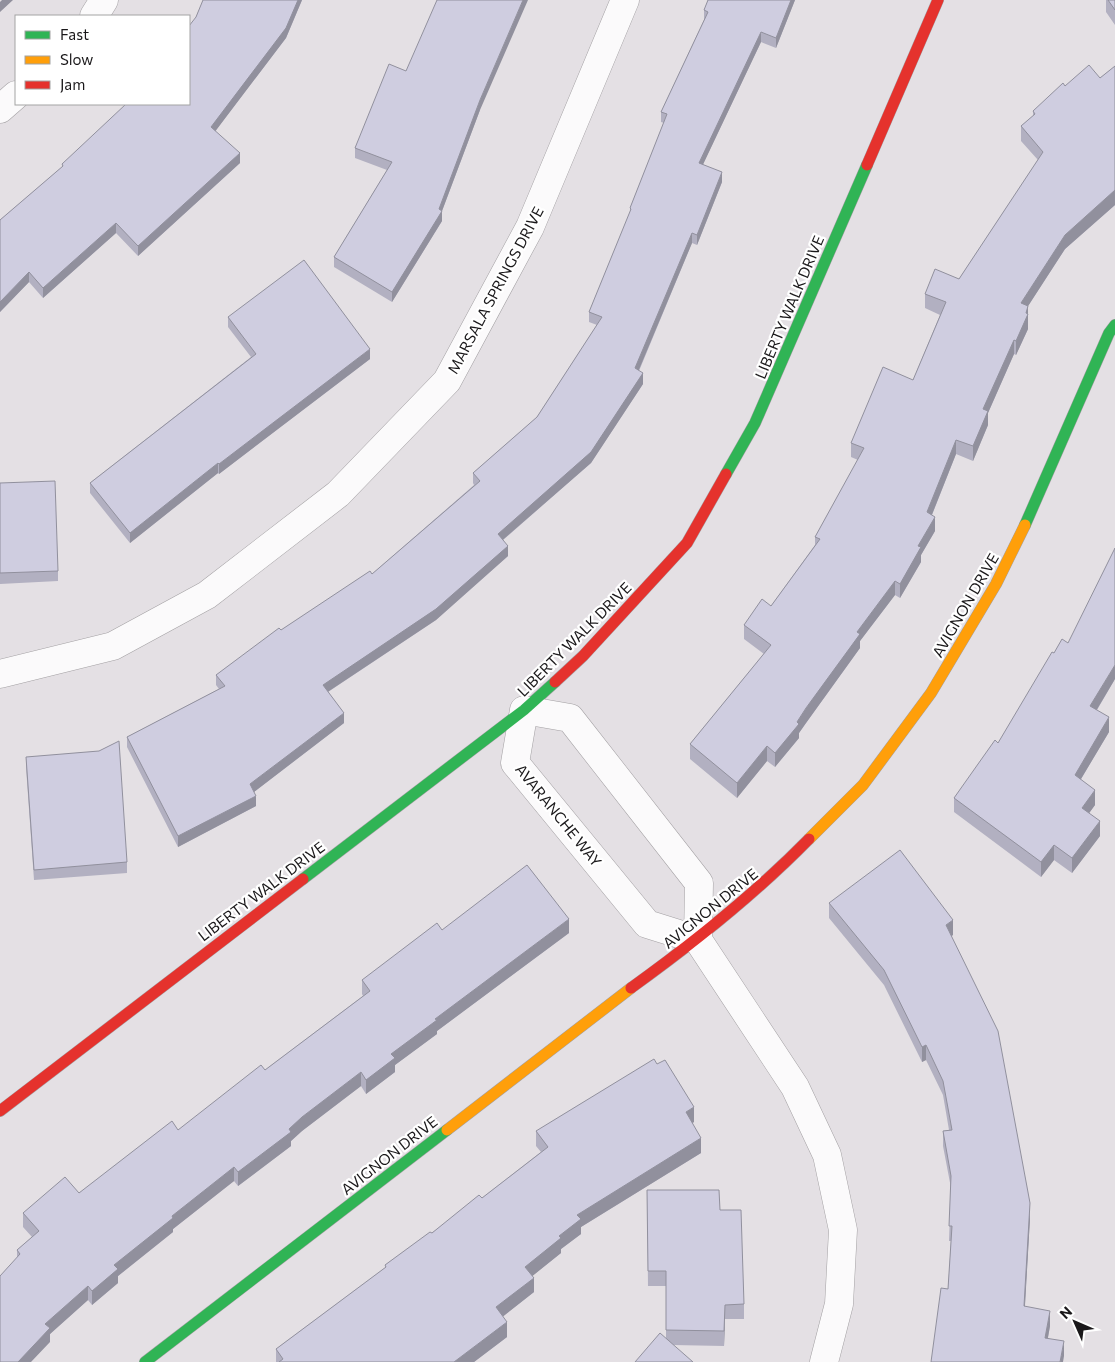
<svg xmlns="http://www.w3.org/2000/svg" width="1115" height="1362" font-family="Commissioner,sans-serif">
<rect width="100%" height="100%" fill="#e4e0e4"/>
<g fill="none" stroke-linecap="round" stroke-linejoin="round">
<g stroke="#a3a0a3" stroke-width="29">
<path id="street" d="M94,16L104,0
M0,109L16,95
M0,674L113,646L207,595L338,494L447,381L530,227L625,0
M698,940L647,924L515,763L524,710L570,718L699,883L698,940L795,1087L827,1155L843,1230L839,1304L824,1362"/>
</g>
<g stroke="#a3a0a3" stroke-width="12">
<path id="fast" d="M726,474L755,423L867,165
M1025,525L1109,333L1115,325
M303,879L524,710L555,682
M145,1362L447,1130"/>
</g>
<g stroke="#a3a0a3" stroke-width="12">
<path id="slow" d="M809,839L863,785L931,693L996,584L1025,525
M447,1130L631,988"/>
</g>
<g stroke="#a3a0a3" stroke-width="12">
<path id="jam" d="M867,165L938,0
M555,682L583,656L687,543L726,474
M631,988C695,942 754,895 809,839
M0,1111L303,879"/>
</g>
<use href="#street" stroke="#fbfafb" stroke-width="28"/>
<use href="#fast" stroke="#30b455" stroke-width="11"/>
<use href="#slow" stroke="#ff9f0a" stroke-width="11"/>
<use href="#jam" stroke="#e5322d" stroke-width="11"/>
</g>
<path fill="#b2b0c1" d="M203,0H302L286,38L215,131L240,163L138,256L116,233L43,298L29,282L0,312V220L62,167V164L189,104L196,17Z
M708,0H795L776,48L761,42L703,164L722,182L697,245L692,243L639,371L643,384L591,463L503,540L508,556L436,620L328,692L344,723L254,792L256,806L178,847L127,747V737L219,689L216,685V675L281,630L372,574L474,485L473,483V473L537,417L597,325L589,322V312L630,213V208L664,123L661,122V112L704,20V10Z
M1106,0H1115V25L1106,12Z
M1115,66V205L1065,249L1028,306V329L1016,355L1014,354L988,413V425L973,461L956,454L932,515L935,531L921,555V562L900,598L895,595L860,641V648L806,723L799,733V738L775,767L767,761L737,798L690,759V744L764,654L744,639V625L771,606L815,545V537L858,460L851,457V443L913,380L940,315L925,308V294L959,279L1038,160L1021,141V126L1033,116V111L1065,86L1100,78Z
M406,71L480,110L442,211V221L392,302L334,267V257L387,170L355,158V148Z
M228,317L370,359L219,474L218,473L130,543L90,493V483L251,357L228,327Z
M0,483L58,571V581L0,584Z
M1115,679L1097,710L1109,732L1081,779L1095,805L1089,813L1100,836L1072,873L1054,860L1041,877L954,812V798L998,743Z
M26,757L127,862V873L34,880L26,767Z
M829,903L953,935L951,936L1030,1218L1025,1306L1050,1326L1048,1338L1064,1356L948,1289L951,1241H949L951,1188L943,1146V1131L949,1130L943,1095L926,1060L922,1062L884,985L829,918Z
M442,930L569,933L437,1031V1034L395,1065V1072L366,1094L361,1086L302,1131L291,1141V1146L238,1186L234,1181L173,1229V1232L118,1276V1283L92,1305L88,1300L50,1334V1342L17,1258V1250L32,1237L23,1227V1213L79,1193L178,1130L265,1070L363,996L362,994V980Z
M694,1122L692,1123L701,1153L581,1227V1234L561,1249V1253L532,1276L534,1292L503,1316L507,1337L474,1362H276V1349L385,1268V1265L482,1198L541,1152L536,1146V1131Z
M647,1190L720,1210L744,1304V1319H725L724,1346L673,1345L666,1339V1286H648Z"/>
<path fill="#91909d" d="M2,0H13L0,12V2Z
M298,0H302L286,38L211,137V127Z
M523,0H528L480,110L442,211V221L392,302V292L439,209L480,100Z
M791,0H795L776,48V38Z
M761,32V42L699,173V163Z
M240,153V163L138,256V246Z
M722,172V182L697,245V235Z
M1115,190V205L1065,249L1021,317V303L1065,235Z
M116,223V233L43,298V288Z
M692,233V243L635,379V368Z
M29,272V282L0,312V302Z
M1028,306V329L1016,355V341Z
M1014,340V354L988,413V425L973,461V446L983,409Z
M370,349V359L219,474V464Z
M643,373V384L591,463L498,544V534Z
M956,440V454L927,527V512Z
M218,463V473L130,543V533Z
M935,517V531L921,555V562L900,598V584L918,546Z
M508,546V556L436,620L323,695V685Z
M895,581V595L860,641V648L806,723L799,733V738L775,767V753L797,722L857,632Z
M1115,665V679L1090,721V706Z
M344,713V723L250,795V784Z
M1109,717V732L1075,789V775Z
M767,746V761L737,798V783Z
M1095,790V805L1082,823V808Z
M256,796V806L178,847V836Z
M1100,821V836L1072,873V858Z
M1054,845V860L1041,877V862Z
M569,919V933L437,1031V1034L395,1065V1072L366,1094V1080L391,1054L435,1019Z
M953,920V935L946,940V925Z
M926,1045V1060L922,1062V1047Z
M361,1072V1086L302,1131L291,1141V1146L238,1186V1172L302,1117Z
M694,1107V1122L686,1127V1112Z
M701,1138V1153L581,1227V1234L561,1249V1253L525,1282V1267L559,1236L577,1215Z
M234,1167V1181L173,1229V1232L118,1276V1283L92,1305V1291L114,1265L172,1216Z
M1030,1203V1218L1024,1321V1306Z
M534,1278V1292L496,1322V1307Z
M88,1286V1300L50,1334V1342L31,1362H18L45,1324Z
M725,1305V1319L724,1346V1331Z
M1050,1311V1326L1045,1353V1338Z
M507,1322V1337L474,1362H454Z
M1064,1341V1356L1063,1362H1060Z"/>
<path fill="#cfcde0" stroke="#91909d" d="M203,0H298L286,28L211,127L240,153L138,246L116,223L43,288L29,272L0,302V220L63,166L62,164L126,104H189V26L196,17Z
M437,0H523L480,100L439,209L442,211L392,292L334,257L392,162L355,148L389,64L406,71Z
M708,0H791L776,38L761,32L699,163L722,172L697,235L692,233L635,368L643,373L591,452L498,534L508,546L436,609L323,685L344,713L250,784L256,796L178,836L127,737L225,686L216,675L279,628L281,630L370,571L372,574L480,481L473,473L537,417L602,317L589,312L631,209L630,208L667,114L661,112L708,12L704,10Z
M1108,0H1115V10Z
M1089,65L1100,78L1115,66V190L1065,235L1021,303L1028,306L1026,313L1028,314L1016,341L1014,340L983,409L988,411L973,446L956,440L927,512L935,517L918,546L921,547L900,584L895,581L857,632L860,634L806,708L797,722L799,724L775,753L767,746L737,783L690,744L771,645L744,625L762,599L771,606L820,539L815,537L864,448L851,443L883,367L913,380L946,302L925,294L935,269L959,279L1043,152L1021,126L1035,114L1033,111L1063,83L1065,86Z
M304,260L370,349L219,464L218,463L130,533L90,483L256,354L228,317Z
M55,481L58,571L0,573V483Z
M1115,548V665L1090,706L1109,717L1075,775L1095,790L1082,808L1100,821L1072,858L1054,845L1041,862L954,798L995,740L998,743L1052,652L1054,653L1062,639L1068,643Z
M119,741L127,862L34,870L26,757L99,751Z
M900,850L953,920L946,925L998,1031L1030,1203L1024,1306L1050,1311L1045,1338L1064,1341L1060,1362H931L941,1288L948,1289L952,1226H949L951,1176L943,1131L952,1130L943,1081L926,1045L922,1047L884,970L829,903Z
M527,865L569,919L435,1019L437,1020L391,1054L395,1058L366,1080L361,1072L302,1117L289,1129L291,1132L238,1172L234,1167L172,1216L173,1218L114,1265L118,1269L92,1291L88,1286L45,1324L50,1328L18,1362H0V1276L20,1254L17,1250L39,1231L23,1213L65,1177L79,1193L172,1121L178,1130L261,1065L265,1070L370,991L362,980L437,923L442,930Z
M654,1059L657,1064L665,1060L694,1107L686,1112L701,1138L577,1215L581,1219L559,1236L561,1238L525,1267L534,1278L496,1307L507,1322L454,1362H279L283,1359L276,1349L386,1267L385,1265L430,1232L432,1233L479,1195L482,1198L548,1147L536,1131Z
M647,1190H719L720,1210H741L744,1304L725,1305L724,1331L666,1330V1271H648Z
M660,1333L693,1362H635Z"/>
<g text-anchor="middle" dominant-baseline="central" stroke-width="4.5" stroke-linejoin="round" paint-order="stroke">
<g font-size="15" fill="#1a181a" stroke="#fff">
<text transform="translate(495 290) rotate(-62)">MARSALA SPRINGS DRIVE</text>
<text transform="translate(789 307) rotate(-67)">LIBERTY WALK DRIVE</text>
<text transform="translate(965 605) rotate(-60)">AVIGNON DRIVE</text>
<text transform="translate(574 639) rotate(-45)">LIBERTY WALK DRIVE</text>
<text transform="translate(559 815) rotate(51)">AVARANCHE WAY</text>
<text transform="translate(261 891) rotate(-37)">LIBERTY WALK DRIVE</text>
<text transform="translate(710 908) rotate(-39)">AVIGNON DRIVE</text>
<text transform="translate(389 1155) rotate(-38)">AVIGNON DRIVE</text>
</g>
</g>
<rect x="15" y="15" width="175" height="90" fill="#ffffff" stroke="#a3a3a3"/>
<rect x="25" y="31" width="25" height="8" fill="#30b455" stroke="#a3a3a3"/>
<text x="60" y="40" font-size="15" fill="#1a181a">Fast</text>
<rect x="25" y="56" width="25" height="8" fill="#ff9f0a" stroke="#a3a3a3"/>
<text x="60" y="65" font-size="15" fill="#1a181a">Slow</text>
<rect x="25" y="81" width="25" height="8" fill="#e5322d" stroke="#a3a3a3"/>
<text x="60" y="90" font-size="15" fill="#1a181a">Jam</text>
<g transform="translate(1075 1322) rotate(315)" stroke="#ffffff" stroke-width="4" paint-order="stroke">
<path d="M0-4L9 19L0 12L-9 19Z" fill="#1a181a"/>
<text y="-8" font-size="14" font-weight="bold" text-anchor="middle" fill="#1a181a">N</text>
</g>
</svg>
